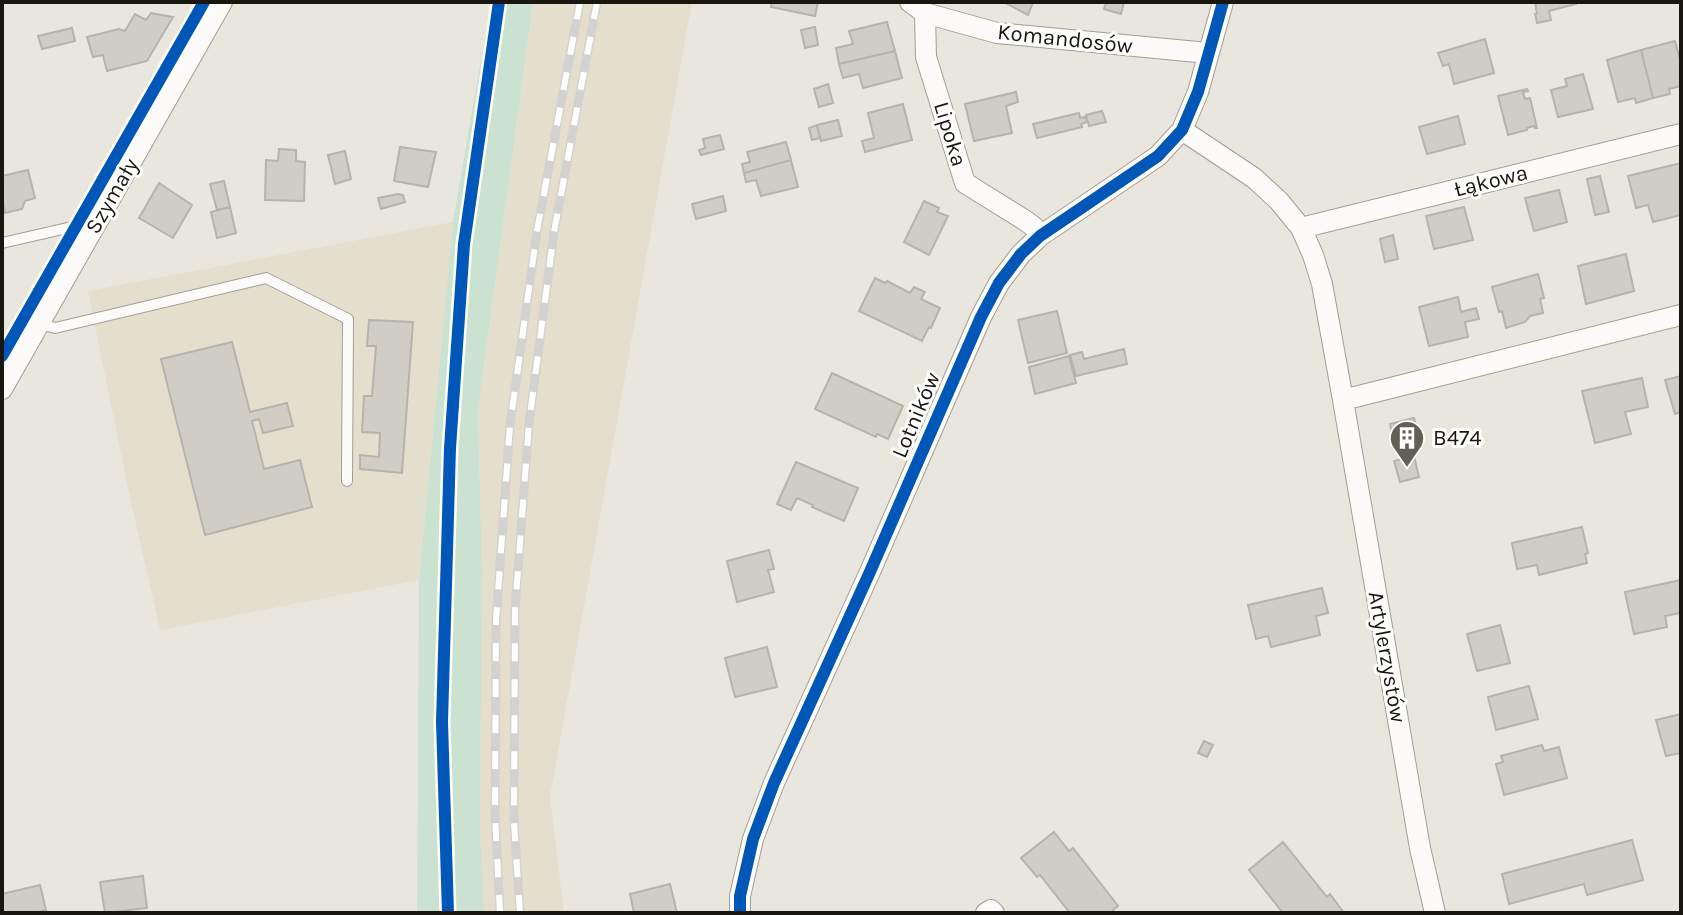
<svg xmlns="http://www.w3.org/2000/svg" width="1683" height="915" font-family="Karla,sans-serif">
<rect width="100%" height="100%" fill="#e9e6dd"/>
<path fill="#e4dfcd" d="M533,2H692L550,797L564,913H484L480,828L482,570L478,410Z
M453,222L419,580L160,630L128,489L88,291Z"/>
<path fill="#cce2d1" d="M491,2H533L478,410L482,570L480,828L484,913H417L419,580L453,222Z"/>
<path fill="#d0cdc5" stroke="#b6b3ad" stroke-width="2" d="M772,2H818L815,16L771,7Z
M1004,2H1033L1028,15Z
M1104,2H1124L1121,14L1104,9L1106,3Z
M1535,2H1576V4L1549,11L1551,20L1537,23L1535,14H1537Z
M151,13L173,17L147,61L107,71L103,55L93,57L87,37L119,29L125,31L135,14L146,20Z
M887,22L895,51L839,64L836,48L853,44L849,31Z
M815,27L818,45L805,48L801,30Z
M72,28L75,41L42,49L38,36Z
M1485,39L1494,73L1454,84L1449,64L1443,66L1438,53Z
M1675,41L1681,64V86L1669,89L1670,94L1653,98L1641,50Z
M1641,50L1653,98L1636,103L1635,98L1618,102L1607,60Z
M895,51L902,78L863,88L859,74L843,78L839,64Z
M1583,74L1593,109L1558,117L1551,90L1567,86L1565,79Z
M828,84L833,103L819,107L814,89Z
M1527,89L1528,91L1523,92L1525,99L1530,98L1537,128H1535L1534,126L1527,128V130L1508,135L1498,96Z
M1016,92L1018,102L1006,106L1012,133L974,141L965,104Z
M903,104L912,140L865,152L862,141L874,138L868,113Z
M1102,111L1106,122L1089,126L1086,115Z
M1079,113L1080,118L1085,117L1087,122L1081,124L1082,127L1037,138L1033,124Z
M1458,116L1465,144L1427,154L1419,127Z
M838,120L842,136L821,141L817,125Z
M817,125L820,138L812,140L809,128Z
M720,135L724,149L701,155L699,150L705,148L703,139Z
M786,142L791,160L744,173L742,164L750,162L747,152Z
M400,147L436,152L428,187L394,181Z
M279,149L296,150V161L305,162L304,201L265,200L266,160L278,161Z
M345,151L351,179L335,184L328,155Z
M791,160L798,187L761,196L756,180L746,182L744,173Z
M1681,163V215L1653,222L1648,205L1636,208L1628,176Z
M28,170L35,198L25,201L22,209L5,213L2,198V176Z
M1600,176L1609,212L1595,215L1587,179Z
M224,181L230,207L217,210L210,184Z
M159,183L192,205L173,238L139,218Z
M1559,190L1567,222L1534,231L1525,198Z
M398,194L403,195L405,202L381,209L378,198Z
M723,196L726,211L696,219L692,204Z
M924,201L939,208L937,212L948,216L929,255L904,242Z
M230,207L236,233L217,238L211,212Z
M1464,207L1473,240L1434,249L1426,216Z
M1393,235L1398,259L1385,262L1380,239Z
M1626,254L1634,291L1586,304L1578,266Z
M1538,274L1544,298L1540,299L1543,313L1530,316L1525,322L1506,328L1502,311L1499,312L1492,287Z
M875,278L885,283L887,281L910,293L914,287L925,292L921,299L940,308L931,328L929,327L922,341L859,311Z
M1458,297L1461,312L1476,308L1479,319L1465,322L1468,337L1429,346L1419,307Z
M1057,311L1067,353L1028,363L1018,320Z
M369,320L413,322L402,473L360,469V455L379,457L380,433L362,432L364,396H372L376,346H367Z
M232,342L250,412L287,403L293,426L263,433L259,419L252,421L264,469L300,460L312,507L205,535L161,359Z
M1124,349L1127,364L1076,376L1070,355L1082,352L1084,359Z
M1069,356L1076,383L1035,394L1029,367Z
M832,373L903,406L888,439L877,434L876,437L815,409Z
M1681,376V412L1675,414L1665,380Z
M1642,378L1648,407L1625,412L1631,434L1595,443L1582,391Z
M1414,418L1420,440L1395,446L1390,424Z
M1414,456L1419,477L1400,482L1394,461Z
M796,462L858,488L844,521L812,507L813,505L797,498L791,510L777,504Z
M1582,527L1588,553L1585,554L1587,563L1539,575L1537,565L1517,569L1512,543Z
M769,550L774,569L768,570L774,592L737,602L727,561Z
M1681,580V613L1665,616L1667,627L1634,634L1625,592Z
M1322,588L1328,613L1316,616L1320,635L1271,647L1268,636L1256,639L1248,605Z
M1500,625L1510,663L1477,671L1467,634Z
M767,647L777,687L735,697L725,658Z
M1529,686L1538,719L1496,730L1488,697Z
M1681,714V753L1666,756L1656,720Z
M1204,741L1213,745L1207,757L1198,753Z
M1542,745L1544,751L1559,747L1567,778L1504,795L1496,764L1503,762L1501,756Z
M1054,832L1069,851L1073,848L1118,906L1113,910L1115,913H1070L1040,875L1037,877L1021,858Z
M1632,840L1643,880L1587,895L1584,884L1509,904L1502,874Z
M1283,842L1327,897L1330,894L1344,913H1283L1249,870Z
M143,876L147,908L105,913L100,882Z
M670,884L677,913H634L630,894Z
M40,885L46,910L34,913H2V894Z"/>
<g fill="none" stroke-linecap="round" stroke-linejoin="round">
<g stroke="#a19e98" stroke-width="12">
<path id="service" d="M2,243L76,226L96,217
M40,324L55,328L266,278L348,319L347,481"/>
</g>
<g stroke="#a19e98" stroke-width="22">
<path id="minor" d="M910,2L925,13L997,33L1208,53
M925,13L926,57L965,183L1026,221L1034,227L1040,236
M1182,130L1254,178L1279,201L1301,228L1313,255L1322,284L1343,400L1420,848L1435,913
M1301,228L1681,134
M2,389L222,2
M1343,400L1681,315
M740,913V896L753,839L774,783L869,574L981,317L999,283L1021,254L1040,236L1158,156L1182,130L1198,92L1223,2
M986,913L991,910L994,913"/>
</g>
<use href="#service" stroke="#fcfbfa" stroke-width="10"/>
<use href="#minor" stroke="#fcfbfa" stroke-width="20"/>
<g stroke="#d4d2cf" stroke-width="9">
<path id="rail" d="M500,913L495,814L496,621L510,425L537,231L580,2
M520,913L514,822L515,610L529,423L554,232L597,2"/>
</g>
<use href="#rail" stroke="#fff" stroke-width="6" stroke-dasharray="18" stroke-linecap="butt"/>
<g stroke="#fff" stroke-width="17">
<path id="cycleway" d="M2,356L204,2
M448,913L442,722L450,448L464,244L499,2
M740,913V896L753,839L774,783L869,574L981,317L999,283L1021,254L1040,236L1158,156L1182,130L1198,92L1223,2"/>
</g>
<use href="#cycleway" stroke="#0057b8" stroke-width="12"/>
</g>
<defs>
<g id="building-pin" transform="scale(1.8)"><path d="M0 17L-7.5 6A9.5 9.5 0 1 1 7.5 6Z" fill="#615f57" stroke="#fff"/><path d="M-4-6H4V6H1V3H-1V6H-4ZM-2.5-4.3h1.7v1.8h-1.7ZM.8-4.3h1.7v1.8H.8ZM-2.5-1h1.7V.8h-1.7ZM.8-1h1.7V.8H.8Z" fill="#fff"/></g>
</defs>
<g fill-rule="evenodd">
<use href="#building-pin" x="1407" y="438"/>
</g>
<g text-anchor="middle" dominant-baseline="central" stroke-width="6" stroke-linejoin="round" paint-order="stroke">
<g font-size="22" fill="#18160f" stroke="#fff">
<text transform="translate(1065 39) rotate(6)">Komandosów</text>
<text transform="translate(950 134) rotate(73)">Lipoka</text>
<text transform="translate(1491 181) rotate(-14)">Łąkowa</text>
<text transform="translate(112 196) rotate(-60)">Szymały</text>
<text transform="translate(916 415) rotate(-67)">Lotników</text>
<text transform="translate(1387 657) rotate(80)">Artylerzystów</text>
</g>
<g font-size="22" fill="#18160f" stroke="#fff" text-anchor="start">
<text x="1433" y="438">B474</text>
</g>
</g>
<rect width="1683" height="915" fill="none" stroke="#18160f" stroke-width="8"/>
</svg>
